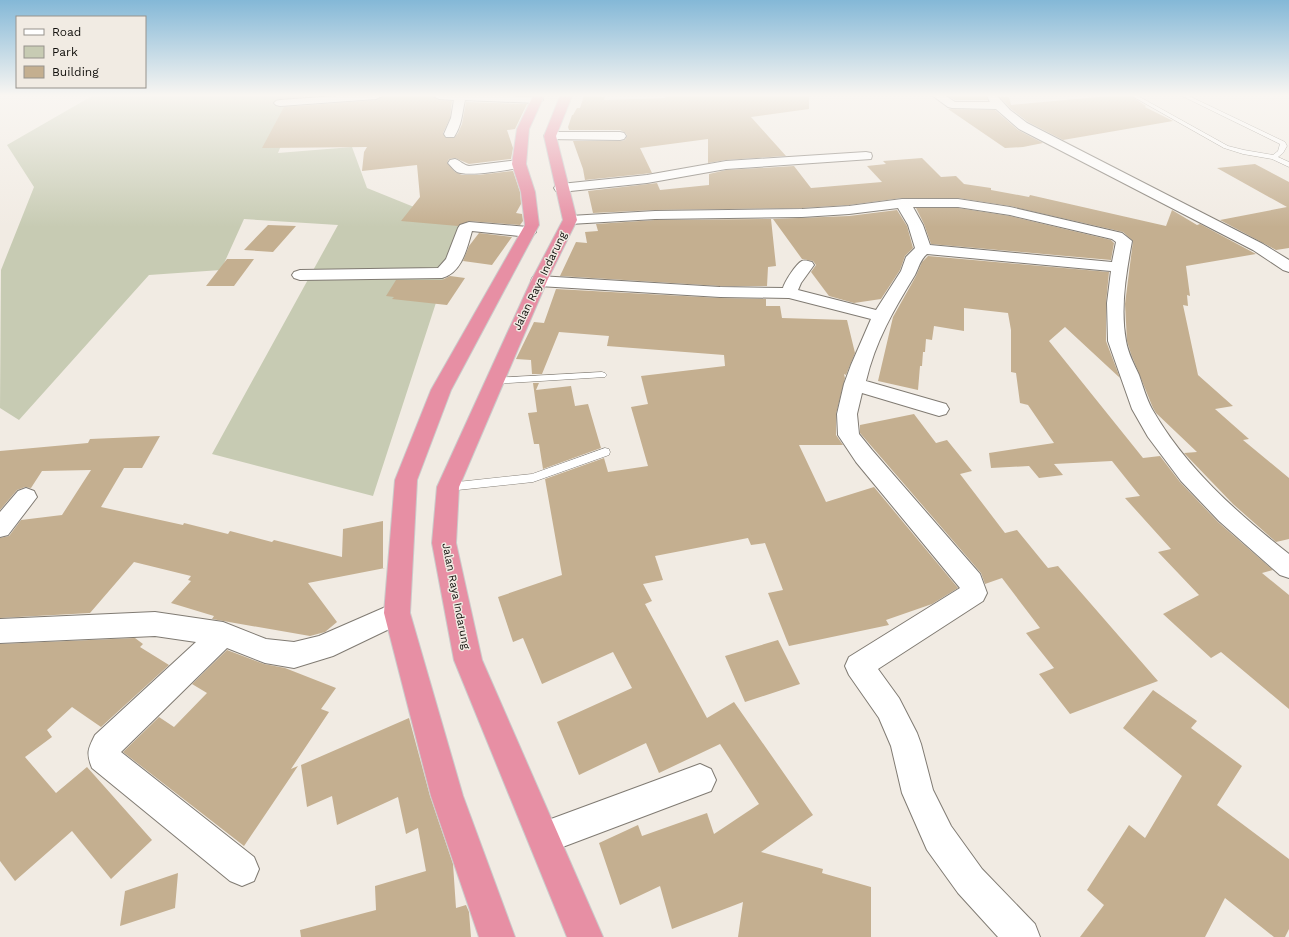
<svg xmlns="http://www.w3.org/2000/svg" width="1289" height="937" font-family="'Work Sans',sans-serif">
<rect width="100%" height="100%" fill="#f1ebe3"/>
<path fill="#c7cbb3" d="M92,96H301L278,153L352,147L367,188L461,226L373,496L212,454L338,225L244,219L221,270L149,275L19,420L0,408L1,270L34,187L7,145Z"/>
<path fill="#c4af90" d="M383,96H432L438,100L452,101L450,118L443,133L446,138H454L458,133L462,124L466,102L527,104L515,129L507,130L513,148L511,159L469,164L455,158L449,159L447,163L455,172L462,175H478L513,171L520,192L521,204L516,213L522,214L523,221L520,225L469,221L458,226L401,221L420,197L417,165L362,171L364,152L367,147L262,148L284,107L376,100Z
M584,96L605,97L604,100L666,98L665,96H809V109L751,117L786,156L726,160L708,163V139L640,148L652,173L585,180L583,169L573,141H620L625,140L627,135L624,132L620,130H569L568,127L572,115H573L577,108H580Z
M948,96H986L988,100H955Z
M1109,96H1131L1146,106L1145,107L1173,121L1063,140L1028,122L1011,109L1000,97H1009L1011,105Z
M948,109L995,110L1018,130L1043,143L1023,147L1005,148Z
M922,158L941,177L956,176L964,184L991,188V190L1029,197L1030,195L1166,226L1172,210L1197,225L1200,224L1256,254L1186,266L1190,296L1187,295L1188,306L1183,305L1198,375L1233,406L1215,409L1249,439L1243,440L1289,478V539L1276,542L1233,504L1184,453L1197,452L1156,413L1153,408L1131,354L1127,341L1125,304L1133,241L1123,232L1010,206L958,198H902L849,205L802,208L655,210L593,213L588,191L657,183L660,190L709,185V174L726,170L794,166L811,188L882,182L867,166L886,164L883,161Z
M1255,164L1289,182V248L1276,250L1220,220L1287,207L1217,168Z
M916,208H958L1010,216L1111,240L1114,243L1111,260L931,244L924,224Z
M897,210L907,226L913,248L905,256L900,270L881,299L854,303L829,296L811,272L816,265L813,261L802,259L773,219L849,216Z
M771,219L776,266L768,267L767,286H720L560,276L576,242L587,243L585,232L598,231L596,224L655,220Z
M268,225L296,226L273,252L244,250Z
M479,233L512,237L492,265L463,261L469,246Z
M928,256L1109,272L1106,303V341L1120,378L1065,327L1049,341L1143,458L1160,456L1180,482L1218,522L1273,570L1262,573L1289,595V709L1221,652L1211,658L1163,614L1199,595L1158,552L1171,549L1125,498L1140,496L1112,461L1054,464L1063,475L1039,478L1029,466L991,468L989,453L1054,443L1028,405L1020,403L1016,373L1011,372V330L1008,313L964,308V331L934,326L932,340L926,339L925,352H923L922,366H920L918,390L878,381L893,317L916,276L922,262Z
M227,259H254L234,286H206Z
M450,276L465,278L447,305L392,299L394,297L386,296L396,280H442Z
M556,289L720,298L766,299V306H780L782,318L847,320L855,353L846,375L844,374L845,378L836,414V435L843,445H799L826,502L874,487L958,588L932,604L886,620L889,625L789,646L768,593L783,590L765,543L751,545L748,538L655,556L663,580L643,584L652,601L645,604L707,718L734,702L813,815L761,852L823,869L822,873L871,887V937H738L743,902L672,929L660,886L620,905L599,843L638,825L642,836L707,813L714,834L759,804L720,744L659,773L646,743L579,775L557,722L632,688L613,652L542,684L523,638L513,642L498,597L562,575L545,479L604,458L608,472L648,466L631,407L648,404L641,376L725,366L724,355L607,346L609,336L559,332L542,374H532L531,360L516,359L534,322L544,323Z
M533,383H539L536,390L571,386L575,406L588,404L601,448L543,469L539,444H534L528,413L537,412Z
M914,414L936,443L947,440L972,471L960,474L1005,533L1017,530L1048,568L1058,566L1158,681L1070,714L1039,674L1054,668L1026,633L1040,628L1002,578L985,584L981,573L860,433V425Z
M160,436L142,468H124L101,507L183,525L184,523L228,534L230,531L272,542L274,540L342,557L343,529L383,521V568H385L308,583L337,622L325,632L310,636L212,619L214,616L171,603L191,581L188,580L191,576L134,562L90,613L0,618V538L9,536L21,520L62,515L91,470L42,471L31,488L25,487L17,490L0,510V451L88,443L90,439Z
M135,638L143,644L140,647L169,665L101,727L72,707L47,730L52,737L25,757L56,793L87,767L152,840L111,879L72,831L15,881L0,861V644Z
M778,640L800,684L745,702L725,656Z
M227,650L264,664L285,668L336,688L321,709L329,712L291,769L298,766L244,846L123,752L159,717L174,727L207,693L192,684Z
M1153,690L1197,721L1191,728L1242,766L1217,805L1289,859V929L1285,937H1274L1225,898L1205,937H1080L1104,905L1087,890L1129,825L1145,838L1182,776L1123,728Z
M409,718L430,796L453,864L456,908L466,905L469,912L471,937H301L300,930L376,910L375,886L426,871L418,828L406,834L398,797L337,825L332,796L307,807L301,765Z
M178,873L175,908L120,926L125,891Z"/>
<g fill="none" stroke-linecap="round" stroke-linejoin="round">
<g stroke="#807b73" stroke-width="1">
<path id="lane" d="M1132,96H1138L1228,146L1244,150L1273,155L1278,151L1280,144L1182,96H1189L1285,142L1287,146L1283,153L1278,157L1289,162V167L1272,159L1243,154L1224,148Z
M602,372L605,373L607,375L605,377L493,384L488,381L493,378Z
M605,448L609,449L610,452L609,455L533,482L448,491L444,490L442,487L444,484L448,483L532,474Z"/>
</g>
<g stroke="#807b73" stroke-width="2">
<path id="street" d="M336,96H382L376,99L280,106L276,105L274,103L276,101L280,100Z
M433,96H511L537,97L543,100L537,103L465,100C462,113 462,125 454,137H446L444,134L451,118L454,100L439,99Z
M933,96H946L955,102H990L987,96H997L1010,110L1027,123L1263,244L1289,260V272L1283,270L1253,250L1019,129L996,109L952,108L948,107Z
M550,132H620L624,133L626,136L624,139L620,140L546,139L544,136L546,133Z
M866,152L871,153L872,156L871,159L726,169L647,183L561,192L556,191L554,188L556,185L561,184L647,175L726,161Z
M455,159C461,161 463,165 469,166L519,160L524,161L526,164L524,167L519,168C506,170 468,177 457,172C454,170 451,166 448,163L450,160Z
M902,199H958L1010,207L1122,233L1132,241C1126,274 1120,308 1126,341C1128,353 1134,364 1139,375C1143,386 1146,398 1152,409C1185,467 1237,513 1289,554V578L1280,575L1219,521L1181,481L1148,437L1132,409L1108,341L1107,303L1111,271L927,254C920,260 919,267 915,275C894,309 875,342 866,381L946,404L949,409L946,414L939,416L862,393L857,414L859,434L872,450L980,574L987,593L983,601L878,669L899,698L917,733L921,744L933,790L951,826L982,869L1035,924L1040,937H998L958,893L927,850L902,793L891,746L879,718L849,675L845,666L849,657L960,588L856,462L838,435L837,414L844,384L851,365L871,319L789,298L720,297L539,286L533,285L531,281L533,277L539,276L720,287L783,288C785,281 796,264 802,261C805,260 808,261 812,262L814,265L801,283L798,290L876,310L901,271L906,257L915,248L908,225L898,208L849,214L802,217L655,219L570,224L565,223L563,220L565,217L570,216L655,211L802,209L849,206ZM913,207H958L1010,215L1112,239L1116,242L1112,262L930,245L923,225Z
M469,222L528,227L533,229L536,232L533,235L528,237L472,231C467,248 462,273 442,278L300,280L294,278L292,275L294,272L300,270L438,268L446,259L458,228L460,225Z
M26,488L34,491L37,497L8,535L0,537V512L18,491Z
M397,602L406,605L410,613L406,621L333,656L294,668L265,663L227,648L121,752L254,857L259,869L254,881L242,886L230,881L92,768C86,753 88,749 95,735L196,642L155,636L0,643V619L155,612L223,622L266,639L294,642L319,636Z
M700,764L711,769L716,780L711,791L544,854L532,850L528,838L532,826Z"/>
</g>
<g stroke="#cbcaca" stroke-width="2">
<path id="highway" d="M533,96H544L529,129L526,164L535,192L539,225L451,390L417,480L410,613L463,796L515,937H479L431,796L384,613L395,480L431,390L525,225L521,192L512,164L517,129Z
M560,96H572L556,136L577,220L547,281L459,487L456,543L482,660L603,937H567L454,660L432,543L437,487L531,281L563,220L544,136Z"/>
</g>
<use href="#lane" fill="#fff" fill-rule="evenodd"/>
<use href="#street" fill="#fff" fill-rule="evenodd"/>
<use href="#highway" fill="#e78fa4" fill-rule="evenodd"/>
</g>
<linearGradient id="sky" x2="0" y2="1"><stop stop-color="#84b8d7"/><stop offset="0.42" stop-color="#f9f6f2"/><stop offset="1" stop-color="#f9f6f2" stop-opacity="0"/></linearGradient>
<rect width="1289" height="227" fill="url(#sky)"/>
<g text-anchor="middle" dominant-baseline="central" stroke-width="3" stroke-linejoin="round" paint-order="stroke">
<g font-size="11" fill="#110f0c" stroke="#f1ebe3">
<text transform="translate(540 281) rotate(-64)">Jalan Raya Indarung</text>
<text transform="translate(456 596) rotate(79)">Jalan Raya Indarung</text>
</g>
</g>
<rect x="16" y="16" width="130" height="72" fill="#f1ebe3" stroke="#97938d"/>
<rect x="24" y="29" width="20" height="6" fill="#ffffff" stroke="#97938d"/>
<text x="52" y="36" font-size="12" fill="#110f0c">Road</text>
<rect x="24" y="46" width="20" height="12" fill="#c7cbb3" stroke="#97938d"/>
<text x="52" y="56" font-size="12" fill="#110f0c">Park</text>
<rect x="24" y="66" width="20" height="12" fill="#c4af90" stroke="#97938d"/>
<text x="52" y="76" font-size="12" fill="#110f0c">Building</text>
</svg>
